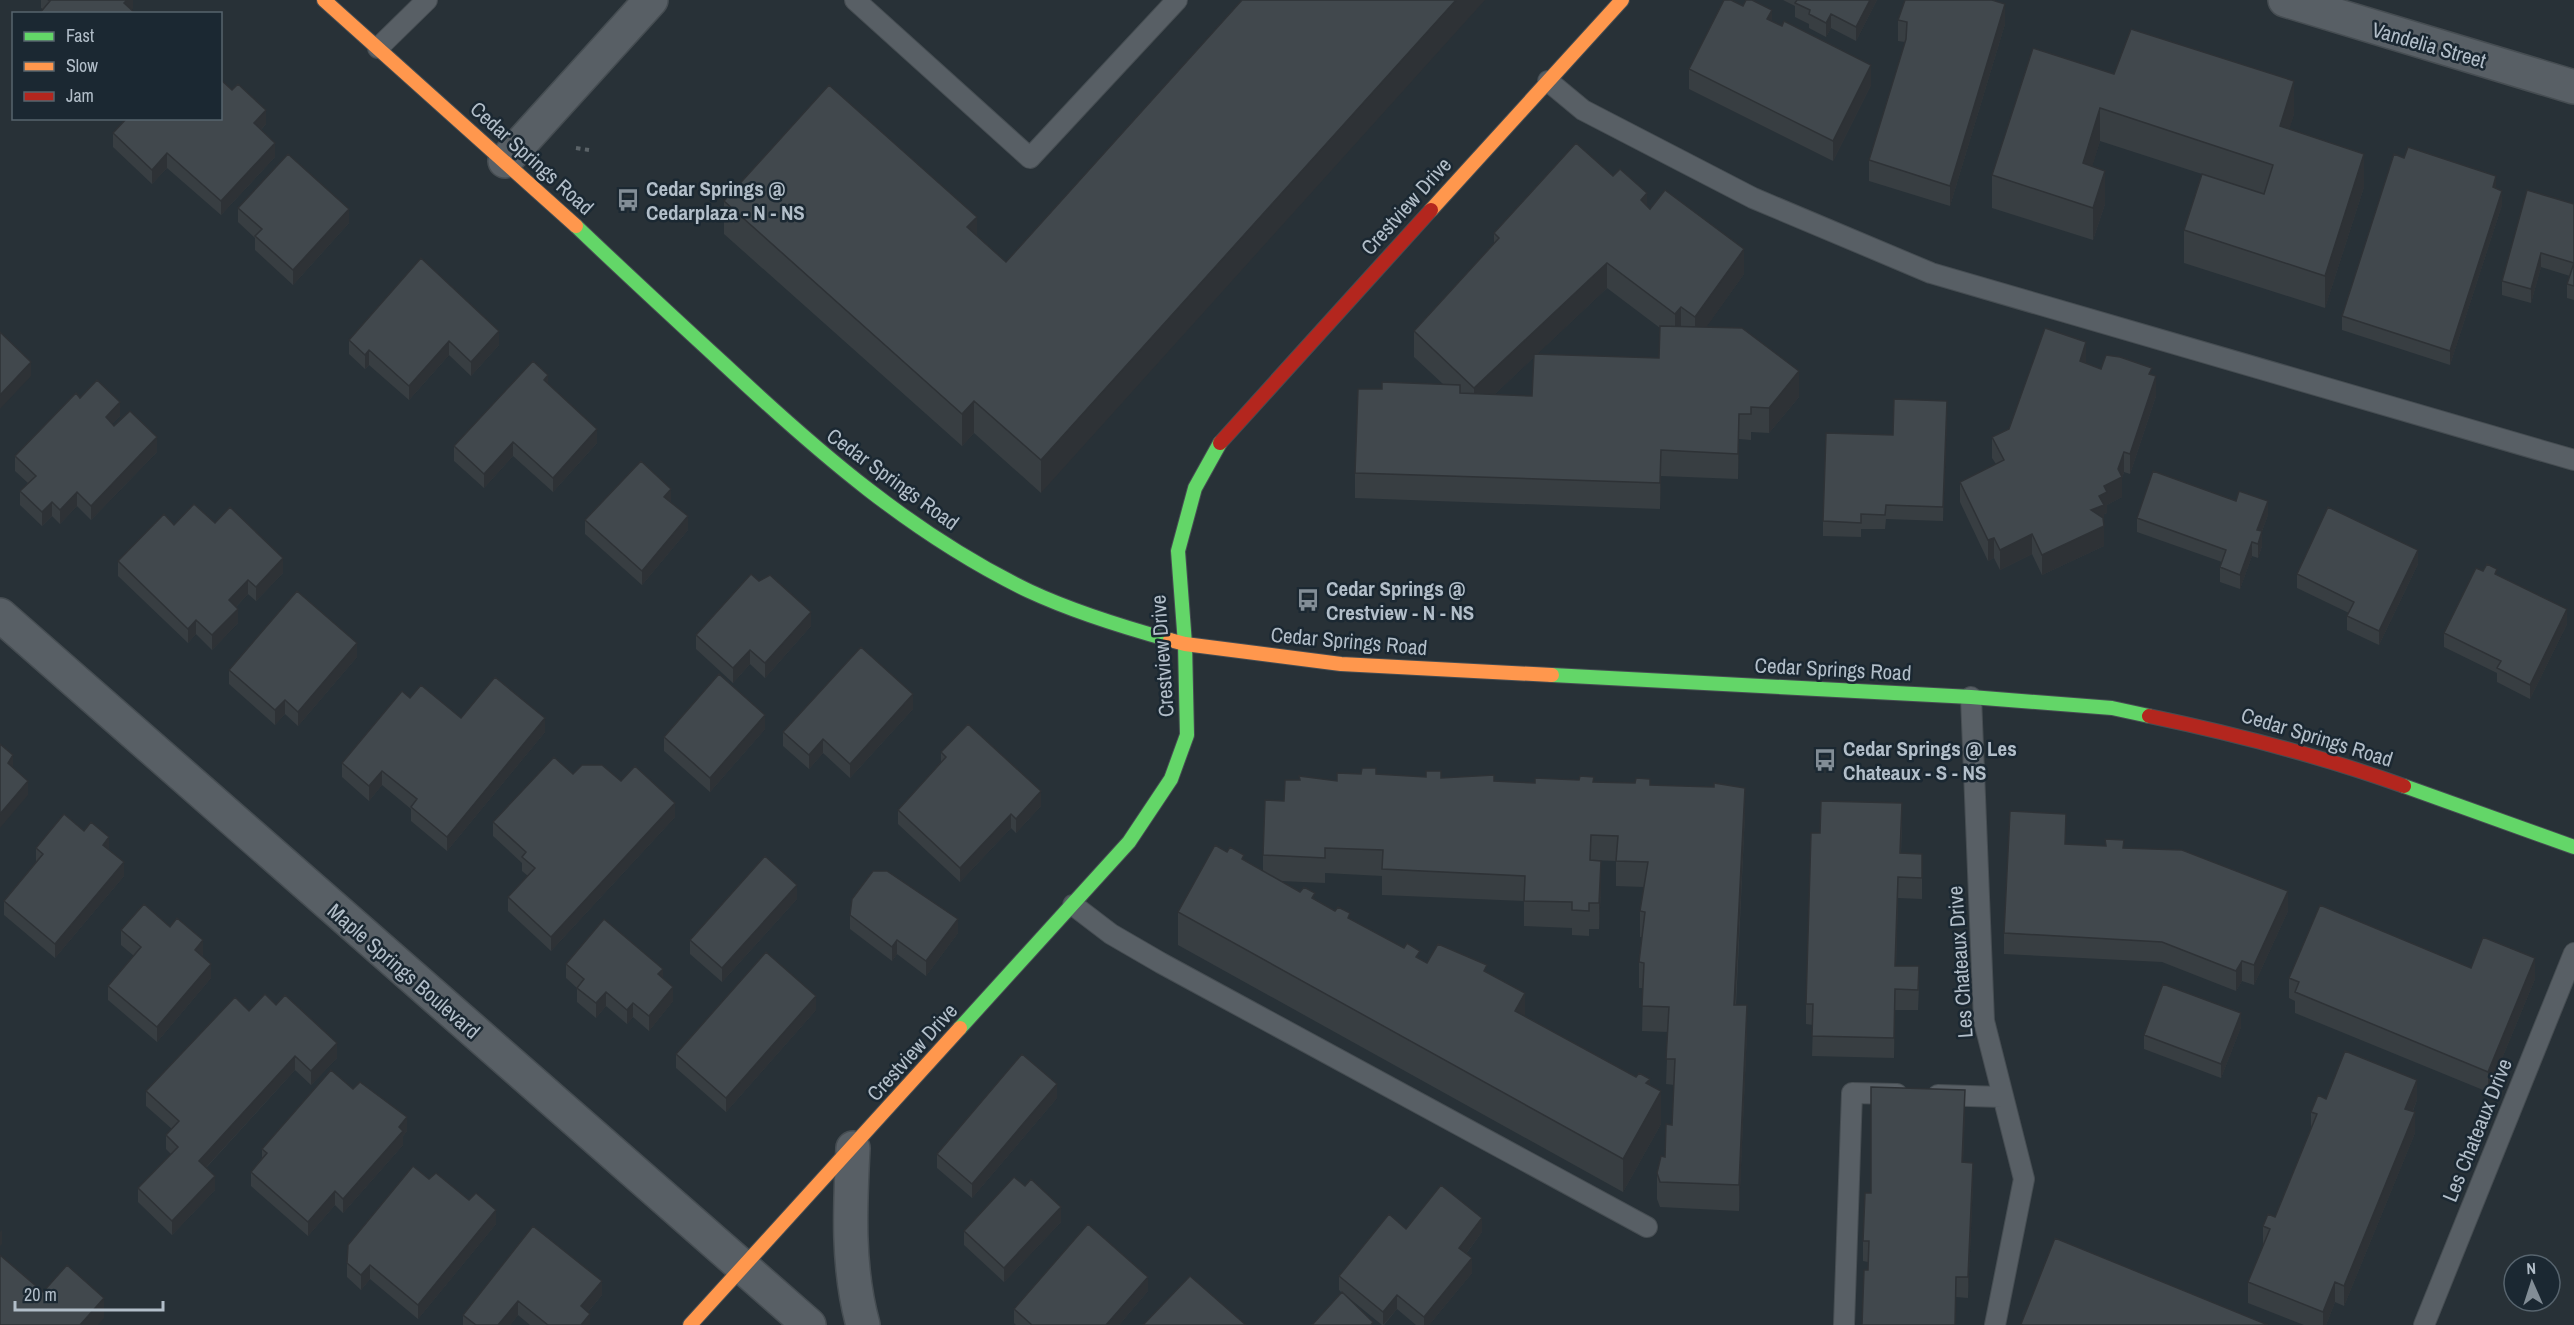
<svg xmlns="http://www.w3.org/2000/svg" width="2574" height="1325" font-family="'Archivo Narrow',sans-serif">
<rect width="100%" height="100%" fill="#283137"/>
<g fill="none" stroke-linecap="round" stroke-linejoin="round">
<g stroke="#464d52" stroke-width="22">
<path id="lane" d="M855,0L1030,158L1177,0
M378,48L427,0
M1548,81L1583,110L1753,198L1931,273L2574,460
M1971,697L1984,1021L2024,1179L1995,1325
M1073,905L1111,934L1161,963L1647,1227
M1938,1095L2002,1097
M1844,1325L1852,1093L1897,1094
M2424,1325L2574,953"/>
</g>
<g stroke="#464d52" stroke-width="36">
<path id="street" d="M2285,0L2574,87
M505,161L651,0
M0,615L809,1325
M853,1148C850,1207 847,1267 863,1325"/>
</g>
<g stroke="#464d52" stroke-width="16">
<path id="fast" d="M576,226C625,273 675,319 725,365C818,452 913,535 1029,591C1074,612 1123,627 1170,640
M1552,675L1971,697L2112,708L2149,716
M2404,786L2574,847
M960,1028L1129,842L1171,779L1187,735L1185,644L1178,551L1195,488L1220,443"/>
</g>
<g stroke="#464d52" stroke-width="16">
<path id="slow" d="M324,0L576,226
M1431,210L1622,0
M1170,640L1185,644L1341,664L1552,675
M690,1325L960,1028"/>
</g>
<g stroke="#464d52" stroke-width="16">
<path id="jam" d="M1220,443L1431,210
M2149,716C2235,734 2321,756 2404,786"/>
</g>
<path stroke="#5b6368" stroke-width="4" stroke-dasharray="4.5 4.5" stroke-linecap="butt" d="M576,148L589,150"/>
<use href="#lane" stroke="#585f65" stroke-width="20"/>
<use href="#street" stroke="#585f65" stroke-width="33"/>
<use href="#fast" stroke="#63d668" stroke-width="14"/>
<use href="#slow" stroke="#ff974d" stroke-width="14"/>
<use href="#jam" stroke="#b3261e" stroke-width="14"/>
</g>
<path fill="#383e42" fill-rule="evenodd" d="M41,0H133V8L131,9H43L41,8Z
M1242,0L1041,493L974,433L962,446L724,234V201L977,236L1006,262Z
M1783,0H1877L1856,41L1831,28L1826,37L1809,28V24L1795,17V6Z
M1898,20L2005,24L1950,206L1869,181V160L1905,42L1898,41Z
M1772,21L1871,85L1833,161L1689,89V69Z
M2114,74L2294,114L2289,129L2364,187L2325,308L2184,263V230L2202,174L2100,141L2092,166L2105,204L2093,240L1992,208V175Z
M266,124L261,130L275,157L221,215L167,168L152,184L113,147V133Z
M2496,188L2502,205L2450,365L2342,330V316Z
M2574,204V300L2567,298V284L2570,276L2541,267L2531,303L2502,295V281Z
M1647,206L1744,274L1706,327L1799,397L1769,433L1751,432V440L1739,439L1738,479L1661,476L1660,509L1355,498V473L1382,389L1443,384L1414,357V331L1494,244V233ZM1607,288L1660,328L1659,358L1537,354ZM1534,357L1532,396L1494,395Z
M238,208L349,223L293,285L255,250V238L238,222Z
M421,258L499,345L471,376L449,355L409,400L369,365L365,369L349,354V340Z
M2086,363L2101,369L2152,375L2156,396L2130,474L2124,472L2122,478V497L2107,505V513L2104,514V546L2042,575L2032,554L2000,570L1994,558L1988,561L1960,502V482L1996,464L1992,458V437L2009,429Z
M548,384L597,443L553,492L513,456L484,488L454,461V446Z
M80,398L120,416L112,424L114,426L157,452L91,520L77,506L60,524L52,516L42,526L20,505V491L28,483L15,471V456Z
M1947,415L1943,521L1886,519L1885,529H1861V537L1823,536V521L1893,435Z
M671,503L688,530L642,585L585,534V520Z
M2268,515L2262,531V546L2258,558L2252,556L2240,589L2220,582V567L2222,562L2137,532V518Z
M215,523L283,573L256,601L248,594L236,607L238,623L212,650L196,634L188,643L118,576V561L174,525Z
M2418,564L2379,645L2347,630V616L2349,613L2297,588V574Z
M2497,576L2567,624L2530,699L2497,682V673L2444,647V633Z
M811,626L765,678L750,664L733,683L696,649V635Z
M357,657L298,726L285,714L275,725L229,684V670Z
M410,698L461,718L545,732L447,851L411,821V809L382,785L369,801L342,777V763Z
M913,709L850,778L823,753L809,769L783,746V732Z
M765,729L710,792L664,751V737Z
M941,752L1041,806L1016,833L1011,828L960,882L898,824V810L941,762Z
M573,774L621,781L675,817L551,951L508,911V897L528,876L522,871V863L493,836V822Z
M1376,774L1535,783L1594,782L1650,785L1745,813L1736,1005L1747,1031L1739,1211L1660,1207L1657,1199V1173L1665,1157L1672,1125L1674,1085L1666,1084L1668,1032L1642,1031L1643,988H1639V962L1642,937H1640V911L1644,887L1616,886V861L1591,860L1601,887L1599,929H1589V936L1572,935V928L1524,926V901L1382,895V876L1325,873V883L1281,881L1427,963L1487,973L1525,1016L1650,1085L1661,1124L1623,1192L1178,945V912L1244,860L1263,871V855L1284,801L1337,781Z
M1902,823L1901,853L1922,874V899L1898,898L1896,966L1919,986L1918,1010H1895L1894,1058L1812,1056L1813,1025L1806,1024V1004L1820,833Z
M84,831L109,849L124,876L55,958L4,915V901L36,862V848Z
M2066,844L2124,848L2288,911L2254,985L2242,981L2236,991L2162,962L2004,954V933Z
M797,899L722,982L690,954V940Z
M850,915L958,933L926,976L897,954L892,961L850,929Z
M170,927L203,954L202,956L211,978L157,1042L108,1000V986L134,956L121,945V930Z
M566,964L663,978L673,1001L649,1031L633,1017L627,1024L606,1006L596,1018L577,1002V988L566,978Z
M2471,968L2535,979L2488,1092L2295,1013V1001L2289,998V978Z
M816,1010L726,1112L676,1068V1054Z
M249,1011L337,1058L311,1085L295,1070L206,1168L215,1190L172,1235L138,1202V1188L171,1154L166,1149V1135L172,1129L146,1106V1091Z
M2241,1027L2221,1078L2144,1049V1035Z
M353,1089L407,1131L403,1136V1145L343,1213L335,1205L308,1236L251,1186V1172L262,1158V1149Z
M1057,1098L972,1198L937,1168V1154Z
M2326,1099L2417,1100L2413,1111L2415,1133L2344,1306L2335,1302L2326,1325H2304L2248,1303V1282L2263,1247V1226L2275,1217L2311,1128V1112Z
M1965,1111L1963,1162L1973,1183L1968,1298L1956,1297L1868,1270V1262L1863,1261V1241L1871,1193Z
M429,1179L496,1224L418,1319L370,1279L361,1290L347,1277V1263Z
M1061,1222L1004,1282L964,1245V1231Z
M533,1226L602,1295L588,1312L590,1325H530L518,1315L510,1325H463V1315Z
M1406,1229L1482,1232L1466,1254L1472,1273L1429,1325H1416L1397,1309L1384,1325H1382L1344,1294L1373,1325L1339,1290V1276Z
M1148,1291L1119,1325H1016L1014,1323V1309Z"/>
<path fill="#2e3236" d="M127,0H133V8L128,14L124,3Z
M1456,0H1485L1041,493V460Z
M1870,0H1877L1856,41V27Z
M2005,4V24L1950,206V186Z
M1772,10V30L1767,19Z
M1831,14V28L1826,37V23Z
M1871,65V85L1833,161V141Z
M2294,81V114L2280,159V126Z
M2100,108V141L2083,196V163Z
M266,110V124L254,137V123Z
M275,143V157L221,215V201Z
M167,153V168L152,184V170Z
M2364,154V187L2325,308V276Z
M2105,171V204L2093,240V208Z
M2496,176V190L2493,187Z
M2502,191V205L2450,365V351Z
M1647,193V219L1641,200Z
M349,209V223L293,285V270Z
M977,217V250L967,227Z
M1744,249V274L1695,343V317Z
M2541,253V267L2531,303V289Z
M1607,263V288L1474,414V388Z
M1681,307V332L1675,340V314Z
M499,331V345L471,376V362Z
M449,341V355L409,400V386Z
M2086,342V363L2080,381V361Z
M369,350V365L365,369V355Z
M31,362V376L0,409V395Z
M1799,371V397L1769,433V408Z
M548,375V389L544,380Z
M2156,376V396L2130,474V454Z
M974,401V433L962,446V414Z
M1947,401V415L1943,521V507Z
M120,402V416L106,431V417Z
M1739,414V439L1738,479V454Z
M597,429V443L553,492V478Z
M157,437V452L91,520V506Z
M513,442V456L484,488V474Z
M1661,450V476L1660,509V483Z
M2124,452V472L2122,478V497L2107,505V513L2104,514V525L2091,510L2099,496L2104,486L2118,469Z
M671,489V503L664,497Z
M77,492V506L60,524V510Z
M2268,501V515L2257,544V530Z
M52,502V516L42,526V512Z
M688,516V530L642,585V571Z
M2104,526V546L2042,575V555Z
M2262,531V546L2258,558V544Z
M2032,534V554L2000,570V550Z
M1994,538V558L1988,561V540Z
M2252,542V556L2240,589V575Z
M2418,550V564L2379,645V631Z
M283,558V573L256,601V587Z
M248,580V594L229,614V600Z
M238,609V623L212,650V635Z
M2567,609V624L2530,699V685Z
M811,612V626L765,678V663Z
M196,620V634L188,643V629Z
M357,643V657L298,726V712Z
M750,650V664L733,683V668Z
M913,694V709L850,778V764Z
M285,700V714L275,725V710Z
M765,715V729L710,792V778Z
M545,718V732L447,851V837Z
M823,739V753L809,769V755Z
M13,755V770L8,763Z
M382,771V785L369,801V786Z
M28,781V795L0,828V814Z
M1745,788V813L1734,1031V1005Z
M1041,791V806L1016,833V819Z
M675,803V817L551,951V937Z
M1011,814V828L960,882V868Z
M109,837V851L103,845Z
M1601,861V887L1599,929V903Z
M124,862V876L55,958V944Z
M1898,877V898L1895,986V966Z
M797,885V899L722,982V968Z
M2288,891V911L2254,985V965Z
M958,919V933L926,976V961Z
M203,940V954L195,965V950Z
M897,940V954L892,961V947Z
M2535,958V979L2488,1092V1072Z
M2242,961V981L2236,991V971Z
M211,964V978L157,1042V1027Z
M663,969V983L658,974Z
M673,987V1001L649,1031V1016Z
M1895,989V1010L1894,1058V1038Z
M606,992V1006L596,1018V1003Z
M1525,993V1026L1515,1011Z
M816,996V1010L726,1112V1098Z
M633,1003V1017L627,1024V1010Z
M1747,1005V1031L1739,1211V1185Z
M2241,1013V1027L2221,1078V1064Z
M337,1043V1058L311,1085V1071Z
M295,1056V1070L199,1175V1161Z
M1650,1079V1112L1661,1091V1124L1623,1192V1159L1646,1083Z
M2417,1080V1100L2405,1129V1109Z
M1057,1084V1098L972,1198V1184Z
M1965,1090V1111L1962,1183V1162Z
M2415,1112V1133L2344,1306V1286Z
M407,1117V1131L403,1136V1145L343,1213V1199Z
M1973,1163V1183L1968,1298V1277Z
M215,1176V1190L172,1235V1221Z
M335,1191V1205L308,1236V1222Z
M1061,1207V1222L1004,1282V1268Z
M496,1210V1224L418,1319V1305Z
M1482,1218V1232L1459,1263V1248Z
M2,1230V1244L0,1246V1232Z
M1472,1258V1273L1429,1325H1424V1317Z
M370,1265V1279L361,1290V1275Z
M1148,1277V1291L1119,1325H1106Z
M602,1281V1295L581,1320V1306Z
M2335,1282V1302L2326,1325H2323V1312Z
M1397,1295V1309L1383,1325V1312Z
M104,1298V1318L98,1325H80Z
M518,1301V1315L510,1325H498Z
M590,1314V1325H581Z"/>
<path fill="#41484d" stroke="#2e3236" stroke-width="1.5" d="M48,0H127L124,3L136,14H39L50,1Z
M1242,0H1456L1041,460L974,401L962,414L724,201L829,85L977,217L967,227L1006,262Z
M1724,0H1731L1743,6L1746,0H1752L1772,10L1767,19L1782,26L1784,21L1871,65L1833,141L1689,69Z
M1797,0H1870L1856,27L1831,14L1826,23L1809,14L1810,10L1795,3Z
M1905,0H1992L2005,4L1950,186L1869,160L1906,39L1907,22L1898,20Z
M2131,29L2294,81L2280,126L2364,154L2325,276L2184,230L2202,174L2264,194L2273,165L2100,108L2083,163L2105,171L2093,208L1992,175L2033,48L2114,74Z
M220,79L232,90L238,84L266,110L254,123L275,143L221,201L167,153L152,170L113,133L127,118H220Z
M1576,143L1613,176L1620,169L1647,193L1641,200L1650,209L1665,190L1744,249L1695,317L1681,307L1675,314L1607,263L1474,388L1414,331L1499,238L1494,233Z
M2408,147L2496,176L2493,187L2502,191L2450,351L2342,316L2394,154L2404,158Z
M288,154L349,209L293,270L255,236L262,229L238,208Z
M2527,190L2574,204V286L2567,284L2574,263L2541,253L2531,289L2502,281Z
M421,258L499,331L471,362L449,341L409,386L369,350L365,355L349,340Z
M1660,326L1742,328L1799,371L1769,408L1751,407V414H1739L1738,454L1661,450L1660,483L1355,473L1358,389H1382V382L1460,385V393L1532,396L1534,354L1659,358Z
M2045,328L2086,342L2080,361L2101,369L2106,355L2120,357L2152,368L2149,374L2156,376L2130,454L2124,452L2118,469L2122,477L2104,486L2107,492L2099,496L2104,505L2091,510L2103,518L2104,526L2042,555L2032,534L2000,550L1994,538L1988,540L1960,482L2004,460L1992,437L2009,429Z
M0,332L31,362L0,395Z
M533,361L548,375L544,380L597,429L553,478L513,442L484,474L454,446Z
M97,380L120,402L106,417L114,426L130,411L157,437L91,506L77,492L60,510L52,502L42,512L20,491L36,476L15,456L76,393L80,398Z
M1894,399L1947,401L1943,507L1886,505L1885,515L1861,514V523L1823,521L1826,433L1893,435Z
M641,461L671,489L664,497L688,516L642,571L585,520Z
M2153,471L2236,501L2239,491L2268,501L2257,530L2262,531L2258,544L2252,542L2240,575L2220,567L2226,550L2137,518Z
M194,504L215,523L230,507L283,558L256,587L248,580L229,600L238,609L212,635L196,620L188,629L118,561L164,514L174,525Z
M2328,507L2418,550L2379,631L2347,616L2354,602L2297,574Z
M2487,564L2497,569L2495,574L2567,609L2530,685L2497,668L2501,661L2444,633L2476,568L2483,571Z
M751,574L759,581L770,575L811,612L765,663L750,650L733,668L696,635Z
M297,591L357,643L298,712L285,700L275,710L229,670Z
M861,647L913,694L850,764L823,739L809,755L783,732Z
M719,674L765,715L710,778L664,737Z
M495,677L545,718L447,837L411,807L417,799L382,771L369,786L342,763L402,691L410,698L421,685L461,718Z
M968,724L1041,791L1016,819L1011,814L960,868L898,810L946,757L941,752Z
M0,744L13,755L8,763L28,781L0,814Z
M554,757L573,774L582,765H602L621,781L635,766L675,803L551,937L508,897L535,868L522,857L526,852L493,822Z
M1362,768H1376V774L1426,777V771H1441V778L1494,775V781L1535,783V778L1579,780L1580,776L1594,777L1593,782L1635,783L1636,778L1650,779V785L1714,787V783L1745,788L1734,1005H1747L1739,1185L1660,1182L1657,1173L1661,1156L1665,1157L1666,1124L1672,1125L1675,1059H1666L1669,1007L1642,1006L1644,963L1639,962L1645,912L1640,911L1648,862L1616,861L1618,836L1591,835L1590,860L1601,861L1599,903H1589V911L1572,910V902L1524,901L1525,876L1382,869L1383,850L1325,848V858L1263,855L1265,800L1284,801L1285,780H1300L1299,776L1337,781V773L1361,774Z
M1821,801L1902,803L1900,853L1922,854V878L1898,877L1895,966H1919L1918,990L1895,989L1894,1038L1812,1036L1813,1004H1806L1811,833H1820Z
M2010,811L2066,814L2065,844L2106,846L2105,839L2124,840L2123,848L2182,850L2288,891L2254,965L2242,961L2236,971L2162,942L2004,933Z
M64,814L84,831L91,822L109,837L103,845L124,862L55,944L4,901L43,854L36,848Z
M1215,845L1227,852L1230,847L1244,855L1242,859L1300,892L1304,887L1315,893L1312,898L1335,911L1338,907L1350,913L1348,918L1404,948L1407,943L1420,951L1416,957L1427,963L1438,944L1487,965L1484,971L1525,993L1515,1011L1636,1077L1639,1073L1650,1079L1646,1083L1661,1091L1623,1159L1178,912Z
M765,856L797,885L722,968L690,940Z
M873,871H887L958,919L926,961L897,940L892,947L850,915L852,899Z
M144,904L170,927L177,918L203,940L195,950L211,964L157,1027L108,986L141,947L121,930Z
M2320,905L2471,968L2483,937L2535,958L2488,1072L2295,992L2299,982L2289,978Z
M604,919L663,969L658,974L673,987L649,1016L633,1003L627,1010L606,992L596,1003L577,988L584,979L566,964Z
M766,952L816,996L726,1098L676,1054Z
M2163,984L2241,1013L2221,1064L2144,1035Z
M265,994L276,1005L285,995L337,1043L311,1071L295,1056L199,1161L215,1176L172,1221L138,1188L178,1147L166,1135L179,1121L146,1091L235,997L249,1011Z
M2345,1051L2417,1080L2405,1109L2415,1112L2344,1286L2335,1282L2323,1312L2248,1282L2270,1229L2263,1226L2268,1214L2275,1217L2317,1114L2311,1112L2318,1095L2326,1099Z
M1022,1054L1057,1084L972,1184L937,1154Z
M331,1070L353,1089L360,1082L407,1117L399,1127L403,1131L343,1199L335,1191L308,1222L251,1172L267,1153L262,1149Z
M1871,1087L1965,1090L1962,1162L1973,1163L1968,1277H1956L1955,1325H1862L1864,1270H1868L1869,1241H1863L1865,1193H1871Z
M413,1166L429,1179L436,1173L469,1200L476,1193L496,1210L418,1305L370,1265L361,1275L347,1263L348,1245Z
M1014,1177L1025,1186L1031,1179L1061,1207L1004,1268L964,1231Z
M1441,1185L1482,1218L1459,1248L1472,1258L1424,1317L1397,1295L1383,1312L1339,1276L1389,1214L1406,1229Z
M1088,1224L1148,1277L1106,1325H1032L1014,1309Z
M533,1226L602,1281L581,1306L590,1314L581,1325H548L518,1301L498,1325H476L463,1315Z
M2055,1238L2268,1325H2023L2021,1324Z
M0,1255L43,1292L67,1265L104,1298L80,1325H0Z
M1190,1276L1246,1325H1143Z
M1342,1292L1373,1322L1371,1325H1312Z"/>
<defs>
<g id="bus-bare" transform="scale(1.8)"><path d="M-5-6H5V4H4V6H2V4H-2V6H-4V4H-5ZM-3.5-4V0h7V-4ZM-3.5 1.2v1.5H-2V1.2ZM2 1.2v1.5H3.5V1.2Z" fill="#828d96" stroke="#1b2832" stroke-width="2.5" paint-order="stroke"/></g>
</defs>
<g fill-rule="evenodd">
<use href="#bus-bare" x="628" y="200"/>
<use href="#bus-bare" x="1308" y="600"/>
<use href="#bus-bare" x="1825" y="760"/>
</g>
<g text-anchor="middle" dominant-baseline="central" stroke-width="5" stroke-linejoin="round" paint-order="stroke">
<g font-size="21" fill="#b2bec9" stroke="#1b2832">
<text transform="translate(2429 45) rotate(16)">Vandelia Street</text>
<text transform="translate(532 158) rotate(42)">Cedar Springs Road</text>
<text transform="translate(1406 206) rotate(-48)">Crestview Drive</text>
<text transform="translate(893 479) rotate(36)">Cedar Springs Road</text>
<text transform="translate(1349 641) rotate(5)">Cedar Springs Road</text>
<text transform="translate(1162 656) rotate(-94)">Crestview Drive</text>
<text transform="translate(1833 669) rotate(3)">Cedar Springs Road</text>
<text transform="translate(2317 737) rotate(17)">Cedar Springs Road</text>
<text transform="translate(1960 962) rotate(-94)">Les Chateaux Drive</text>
<text transform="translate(404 971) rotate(41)">Maple Springs Boulevard</text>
<text transform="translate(912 1052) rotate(-48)">Crestview Drive</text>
<text transform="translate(2477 1130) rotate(-68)">Les Chateaux Drive</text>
</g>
<g font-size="21" font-weight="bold" fill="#b2bec9" stroke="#1b2832" text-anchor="start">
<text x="646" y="188">Cedar Springs @<tspan x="646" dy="24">Cedarplaza - N - NS</tspan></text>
<text x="1326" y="588">Cedar Springs @<tspan x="1326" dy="24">Crestview - N - NS</tspan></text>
<text x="1843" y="748">Cedar Springs @ Les<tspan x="1843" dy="24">Chateaux - S - NS</tspan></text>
</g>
</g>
<rect x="12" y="12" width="210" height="108" fill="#1b2832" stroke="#57646e" stroke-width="1.5"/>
<rect x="24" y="32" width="30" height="9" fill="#63d668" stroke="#57646e" stroke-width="1.5"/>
<text x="66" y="42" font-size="18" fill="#b2bec9">Fast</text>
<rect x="24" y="62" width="30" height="9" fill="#ff974d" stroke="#57646e" stroke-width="1.5"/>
<text x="66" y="72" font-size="18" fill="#b2bec9">Slow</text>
<rect x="24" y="92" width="30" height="9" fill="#b3261e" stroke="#57646e" stroke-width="1.5"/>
<text x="66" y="102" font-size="18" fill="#b2bec9">Jam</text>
<g transform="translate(2532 1283) rotate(357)"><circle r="28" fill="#1b2832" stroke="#57646e" stroke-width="1.5"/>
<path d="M0-4.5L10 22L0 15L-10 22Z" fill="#828d96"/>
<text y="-9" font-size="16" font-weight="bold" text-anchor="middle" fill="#b2bec9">N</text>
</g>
<path d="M15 1301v9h148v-9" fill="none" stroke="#b2bec9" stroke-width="3"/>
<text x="24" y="1301" font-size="18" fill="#b2bec9" stroke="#1b2832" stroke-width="4.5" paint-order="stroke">20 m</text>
</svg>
